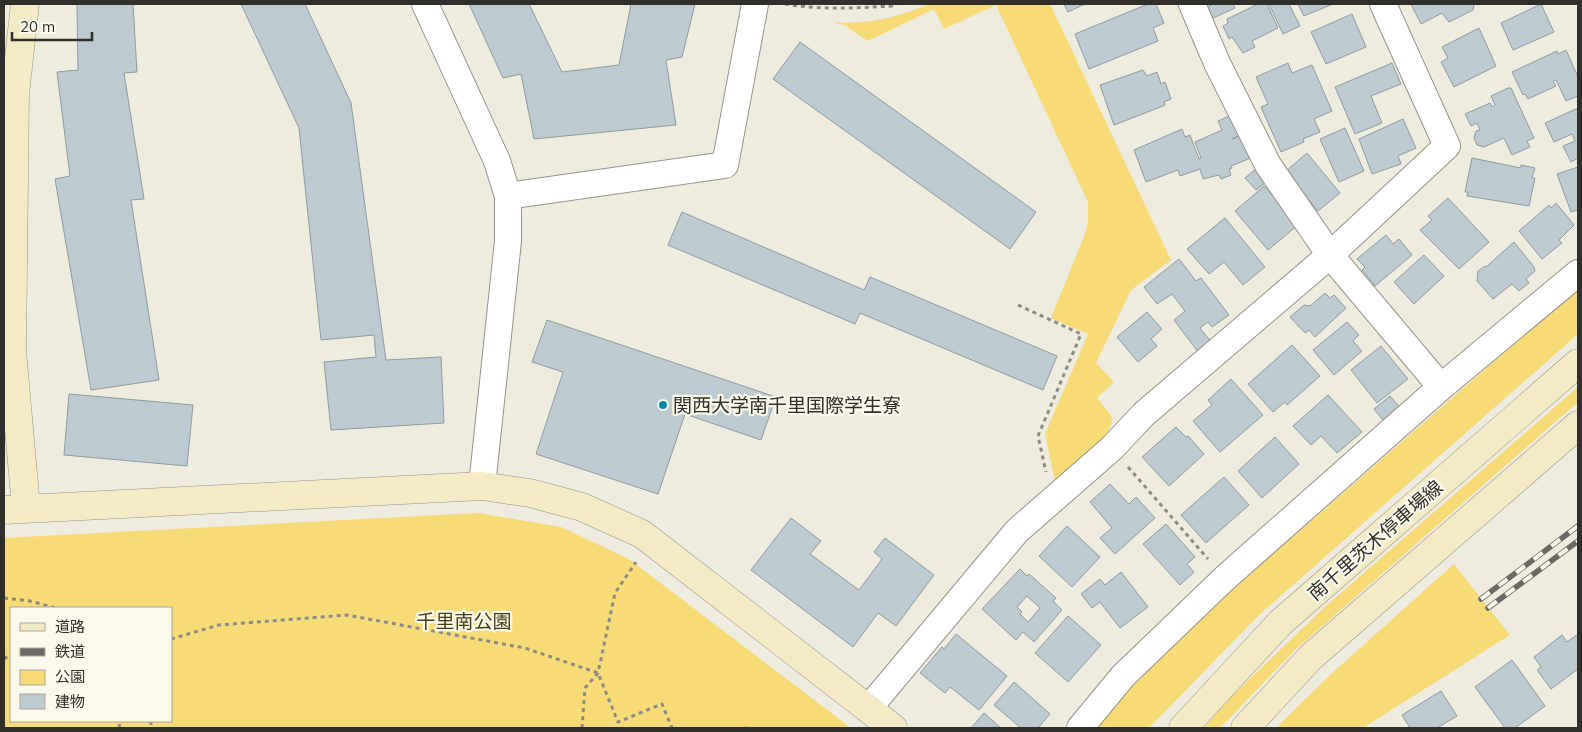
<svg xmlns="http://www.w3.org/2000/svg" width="1582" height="732" font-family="Mulish,'Noto Sans JP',sans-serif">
<rect width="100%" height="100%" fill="#eeebdf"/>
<path fill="#f7db77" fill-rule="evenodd" d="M929,4H1050L1171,260L1131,290L1096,363L1114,382L1097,398L1112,417C1114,438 1070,468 1055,481L1045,434L1088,334L1051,318L1085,234L1088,223V202L996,5L944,29L934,9L868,41L844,25L831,22C866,25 897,18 929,4Z
M1578,288V334L1259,615L1149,728H1097L1133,685L1232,590Z
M1578,387V402L1294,651L1220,728H1204L1233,695L1327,605Z
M478,513L561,527L629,559L851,728H4V538ZM171,608V721H11V608Z
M1454,564L1510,635L1363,728H1276L1331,674Z"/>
<path fill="#bdcacf" stroke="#8f9ca1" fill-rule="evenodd" d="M77,4H133L137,72L124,73L144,199L131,200L159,380L91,390L55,179L70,176L57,72L78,70Z
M241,4H305L351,103L386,360L441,357L444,423L331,430L324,362L376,357L374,335L321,340L299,128Z
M469,4H529L562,72L619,65L631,4H695L682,57L666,60L676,125L534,139L521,74L503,78Z
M1064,4H1085L1068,12Z
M1148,4H1156L1164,23L1153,28L1158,41L1089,69L1075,34Z
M1213,4H1233L1235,8L1211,19L1205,8Z
M1258,4H1267L1278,28L1252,41L1255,47L1243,53L1232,37L1229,39L1223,26L1228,23L1227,19Z
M1269,4H1289L1300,26L1283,34Z
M1298,4H1333L1304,16Z
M1411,4H1474L1473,10L1449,22L1442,13L1421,24Z
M1541,4L1554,32L1513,50L1501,23Z
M1352,14L1366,47L1326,64L1311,32Z
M1479,28L1496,66L1454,87L1441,62L1448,58L1442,47Z
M800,42L1036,212L1010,249L773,79Z
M1566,50L1578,77V96L1566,101L1556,80L1553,81L1556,86L1528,99L1525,94L1523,95L1512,72L1557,51L1558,54Z
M1288,63L1292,73L1312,65L1332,111L1314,119L1320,132L1303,139L1304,142L1281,152L1261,107L1268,104L1256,77Z
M1392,63L1401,84L1371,96L1382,123L1355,134L1335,87Z
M1143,70L1147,76L1157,72L1161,84L1165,82L1171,99L1164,102L1165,105L1158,108L1114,125L1100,85Z
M1508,88H1511L1534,138L1527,141L1530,147L1512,155L1504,138L1484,147L1477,145L1474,138L1476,131L1480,130L1477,123L1471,126L1465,114L1490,103L1492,107L1495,105L1491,96Z
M1578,108V158L1571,162L1563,146L1575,141L1572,134L1554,142L1545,123Z
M1236,113L1245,133L1232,139L1245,134L1253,157L1231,166L1232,168L1229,169L1231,175L1221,179L1219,175L1203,179L1200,169L1180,176L1178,170L1146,182L1134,150L1182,129L1185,137L1190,135L1199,159L1201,158L1195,142L1222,130L1218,121Z
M1403,119L1416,148L1398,156L1401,164L1372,174L1359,139Z
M1345,128L1364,171L1339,182L1320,139Z
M1307,153L1340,193L1318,211L1285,172Z
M1472,158L1521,168V165L1535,168L1532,178H1535L1529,206L1467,196L1468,192H1465Z
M1258,167L1269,180L1256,190L1245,178Z
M1578,167V210L1571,212L1557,174Z
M1264,186L1298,225L1268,250L1235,211Z
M1448,198L1489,242L1459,269L1420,230L1432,220L1428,216Z
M1556,203L1574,225L1559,240L1562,243L1542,259L1519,231L1549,205L1551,208Z
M682,212L864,290L870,277L1057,356L1043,390L860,313L855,324L668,245Z
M1225,218L1265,267L1243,285L1224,262L1209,274L1187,249Z
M1386,235L1393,244L1399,239L1412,255L1375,286L1362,270L1365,267L1357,259Z
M1514,242L1534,267L1535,271L1526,279L1529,283L1519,291L1512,284L1493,299L1477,281L1478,271L1485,266L1486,267Z
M1424,255L1444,276L1414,304L1394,282Z
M1179,259L1196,281L1201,278L1229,315L1212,327L1208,322L1200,328L1212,343L1199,353L1174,320L1185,311L1172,294L1157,304L1144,287Z
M1325,293L1330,298L1334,295L1346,308L1315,337L1309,330L1305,333L1290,317L1304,305L1310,306Z
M1147,312L1162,329L1151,339L1157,346L1138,362L1117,337Z
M547,320L776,397L761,440L685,414L658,494L536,454L563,372L532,362Z
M1347,322L1359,335L1353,341L1362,351L1334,375L1313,350Z
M1292,345L1320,376L1287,405L1285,402L1273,412L1248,384Z
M1381,346L1408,379L1377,403L1351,370Z
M1231,379L1263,415L1220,452L1193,421L1212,405L1208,400Z
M69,394L193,405L187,466L64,455Z
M1328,395L1362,432L1337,453L1321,436L1311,445L1293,426Z
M1390,396L1404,412L1387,425L1374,409Z
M1176,427L1186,437L1188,436L1204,454L1169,486L1142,457Z
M1275,437L1299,464L1262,498L1238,471Z
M1224,477L1249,505L1206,543L1181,515Z
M1110,484L1129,504L1136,497L1155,518L1115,554L1100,538L1112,528L1090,502Z
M791,518L821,541L810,554L859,590L882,559L874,552L885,538L934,575L896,626L878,613L853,647L751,570Z
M1166,524L1195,557L1187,564L1194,572L1180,585L1143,544Z
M1067,526L1100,557L1072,587L1039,556Z
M1020,569L1027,576L1029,574L1056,598L1053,601L1062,610L1034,642L1023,632L1016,640L982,609ZM1027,596L1040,608L1028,622L1020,614L1022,612L1017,607Z
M1121,572L1148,607L1120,628L1100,602L1092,608L1081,594L1100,579L1105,585Z
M1068,616L1101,645L1068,682L1035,653Z
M956,634L1007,676L979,710L950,687L945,693L920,673L942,647L944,649Z
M1578,634V669L1551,689L1537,670L1541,667L1534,657L1562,635L1567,642Z
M1512,660L1545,706L1515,728H1505L1475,687Z
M1014,682L1050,714L1038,728H1021L994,705Z
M1441,691L1457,716L1437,728H1410L1402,715Z
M984,713L1001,728H971Z"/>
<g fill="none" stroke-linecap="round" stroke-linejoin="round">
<g stroke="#97948a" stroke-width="28">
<path id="street" d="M425,4L497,161L508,196V241L482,486
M1192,4L1217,63L1268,165L1330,255L1441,387
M508,196L725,165L755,4
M868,709L1017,531L1112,448L1144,414L1330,255L1447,146L1383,4
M1080,728L1123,676L1225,578L1441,387L1578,273"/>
</g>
<g stroke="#97948a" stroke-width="29">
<path id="secondary" d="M25,4L15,94L12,351L26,507
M4,510L482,486L530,493L582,507L642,534L893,728
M1183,728L1280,623L1578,363
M1245,728L1311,657L1578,425"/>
</g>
<path stroke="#8d8b83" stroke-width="3" stroke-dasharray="4 4" stroke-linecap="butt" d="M785,4C820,10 856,8 892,6L897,4
M1018,305L1081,334L1038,436L1046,472
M1128,467L1208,559
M4,598L30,601L56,608
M171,639L219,625L347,615L525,648L598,673L618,722L662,704L672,728
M4,659L11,654
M151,721V728
M236,727V728
M119,728L120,721
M582,728L585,688L598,673L615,593L636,562
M745,728H747"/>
<use href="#street" stroke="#fff" stroke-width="26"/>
<use href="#secondary" stroke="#f3eac6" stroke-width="28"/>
<g stroke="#6b6963" stroke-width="5.5">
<path id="rail" d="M1481,599L1578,526
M1488,608L1578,541"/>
</g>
<use href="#rail" stroke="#fbf8ec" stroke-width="4" stroke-dasharray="11" stroke-linecap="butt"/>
</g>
<circle fill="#0086a8" stroke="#fbf8ec" stroke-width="2" cx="663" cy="405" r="5"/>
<g text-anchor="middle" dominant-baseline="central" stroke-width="4.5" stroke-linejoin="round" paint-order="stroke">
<g font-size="19" fill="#302f2b" stroke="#fbf8ec" text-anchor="start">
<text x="673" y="405">関西大学南千里国際学生寮</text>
</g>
<g font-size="19" fill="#302f2b" stroke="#fbf8ec">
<text transform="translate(1375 540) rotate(-41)">南千里茨木停車場線</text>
</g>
<g font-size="19" fill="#483d11" stroke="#fbf8ec">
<text x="464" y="621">千里南公園</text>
</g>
</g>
<rect width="1582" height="732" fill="none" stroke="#302f2b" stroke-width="10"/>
<rect x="10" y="607" width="162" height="115" fill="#fbf8ec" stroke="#aaa89f"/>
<rect x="20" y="623" width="25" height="8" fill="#f3eac6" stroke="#aaa89f"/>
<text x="55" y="632" font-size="15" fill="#302f2b">道路</text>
<rect x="20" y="648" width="25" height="8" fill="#6b6963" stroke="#aaa89f"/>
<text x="55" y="657" font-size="15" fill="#302f2b">鉄道</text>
<rect x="20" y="670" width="25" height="15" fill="#f7db77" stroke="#aaa89f"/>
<text x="55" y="682" font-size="15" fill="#302f2b">公園</text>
<rect x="20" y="694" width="25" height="15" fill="#bdcacf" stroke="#aaa89f"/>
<text x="55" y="707" font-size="15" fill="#302f2b">建物</text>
<path d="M12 32v8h80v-8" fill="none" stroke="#302f2b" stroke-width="2.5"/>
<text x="20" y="32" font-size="15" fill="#302f2b" stroke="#fbf8ec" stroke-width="4" paint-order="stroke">20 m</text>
</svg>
